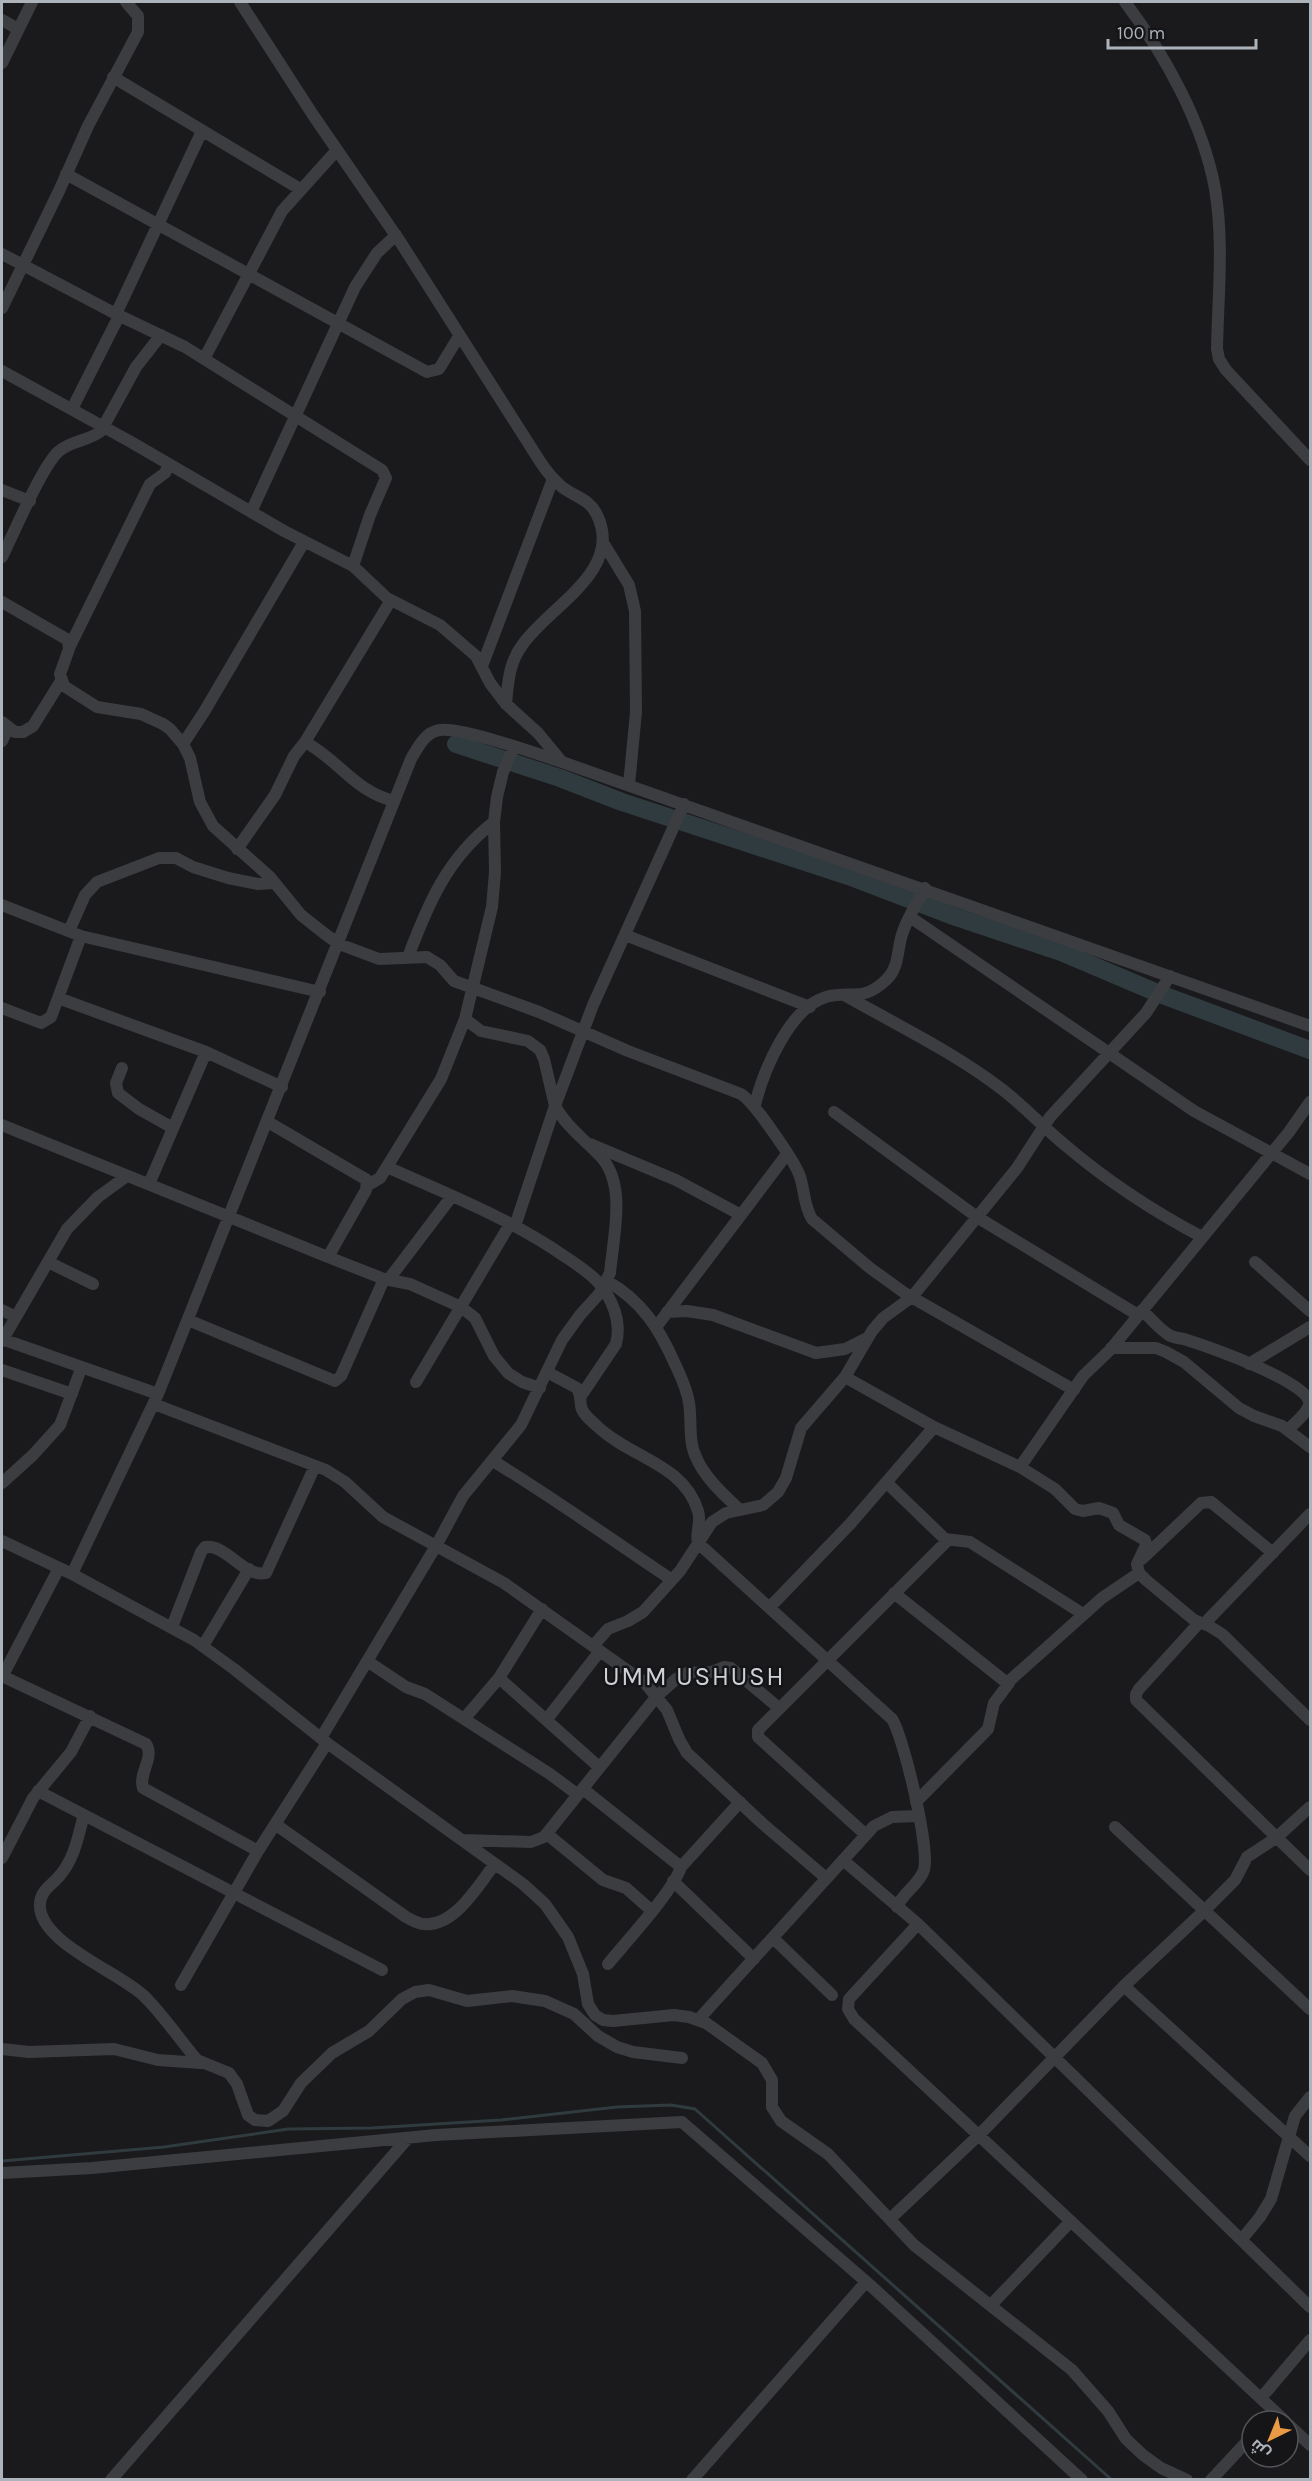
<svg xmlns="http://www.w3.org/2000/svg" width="1312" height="2481" font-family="Karla,Cairo,sans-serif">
<rect width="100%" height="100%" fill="#1a1a1c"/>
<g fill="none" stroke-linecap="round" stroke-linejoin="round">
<path stroke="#303b40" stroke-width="3" d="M2,2161L164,2147L288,2129L372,2128L501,2120L617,2107L671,2105L695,2109L1112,2480"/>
<path stroke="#303b40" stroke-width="18" d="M456,744L560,778L622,802L854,878L956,917L1061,952L1160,994L1310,1050"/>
<path stroke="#3b3d41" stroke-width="12" d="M240,2L313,115L401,243L541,463C547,472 554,480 562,487C575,497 590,499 597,515C624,570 550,606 523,644C509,662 508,682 506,704
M1125,2C1165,55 1203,123 1215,189C1224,242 1218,296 1217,349L1219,359L1226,370L1310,460
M2,20L18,29
M2,63L32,2
M113,77L300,189
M66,174L427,372L439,369L459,336
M2,254L116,314L185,347L382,470L386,478L370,515L353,566
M2,308L59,191L88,126L138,32V16L126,2
M116,314L202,131
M204,359L282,211L337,150
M2,371L131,442L284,531L353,566L387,598L440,625L476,656L490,683L506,704L538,733L562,762
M72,409L119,316
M2,490L30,501
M251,512L355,287L377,253L396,235
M604,544L629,585L635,611L636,712L629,785
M2,557C14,533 42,466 59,451C72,440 89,441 101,431L136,367L161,335
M2,602L68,640L69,649L60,674L64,686L97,707L141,714L163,724L170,729L183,744L190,758L200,802L213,826L270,877L301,915L325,934L339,944L379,959L427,957L440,965L454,981L539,1012L628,1051L741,1094C754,1102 793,1159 799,1174C805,1189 803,1204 812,1219L870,1268L906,1294L1074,1390
M70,646L150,484L165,473L169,465
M482,666L553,479
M2,722L15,732H23L33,726L61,681
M2,741L8,728
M305,742C339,760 354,791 394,801
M183,744L204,712L304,542
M237,849L275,795L294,756L305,742L391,600
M2,905L81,936L320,992
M910,917L1194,1111L1310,1174
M69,931L85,895L97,882L159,858H176L193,867L228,878L258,884L275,883
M625,935L810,1007
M408,957C428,904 447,858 494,822
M846,996C899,1026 955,1053 1003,1090C1025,1107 1044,1128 1065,1145C1107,1181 1153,1211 1202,1237
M58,998L206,1052L282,1087
M2,1008L41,1023L51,1017L81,936
M465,1019L481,1031L528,1041L540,1050L544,1059L555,1106L515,1226
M122,1068L116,1083L118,1093L139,1109L173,1128
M755,1105C763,1072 789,1008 826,997C850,990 862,1003 886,980C901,966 896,947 904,929C909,915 918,902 925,888
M834,1112L977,1217L1138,1315
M268,1122L367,1180L366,1190L328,1257
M2,1125L328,1257L384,1279L410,1284L461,1307L475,1318L494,1356L508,1373L522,1382L540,1388
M590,1144L676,1180L741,1215
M387,1167C447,1194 509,1218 564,1256C575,1263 587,1271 597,1281C612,1298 622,1321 616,1344L581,1396
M149,1184L206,1052
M368,1185L380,1178L441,1079L465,1019L492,907L495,872L494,822L497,797L503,772L514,747
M48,1262L93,1284
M1255,1262L1310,1311
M389,1279L452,1196
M607,1281C642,1301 659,1328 675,1364C681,1377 687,1389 689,1403C692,1420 688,1441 696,1457C704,1477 724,1495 740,1510
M2,1310L16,1317
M1142,1310C1150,1318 1159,1329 1169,1335C1174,1338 1181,1338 1187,1340C1209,1347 1303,1380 1309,1401C1311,1411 1294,1423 1288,1430
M667,1312L687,1311L713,1315L816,1353L845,1349L867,1338
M188,1320L335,1381L341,1376L384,1279
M657,1326L787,1154
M2,1339L158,1394
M2,1341L67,1229L98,1197L127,1176
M1111,1348H1156L1166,1352L1184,1362L1239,1408L1254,1416L1282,1426L1310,1447
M1249,1364L1310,1327
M2,1370L72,1394
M547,1372L577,1388C581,1395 580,1399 581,1406C582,1414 593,1422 598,1427C631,1458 684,1464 698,1511C702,1522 695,1532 698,1543L892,1719C904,1738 930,1849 924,1870C919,1885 903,1892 897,1907
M845,1377L934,1427L1020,1467L1055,1489L1075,1509L1083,1511L1099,1508L1113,1513L1119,1525L1145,1540L1146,1545L1137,1564L1139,1573L1146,1580L1194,1620L1209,1626L1222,1634L1310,1720
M416,1382L510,1224
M154,1404L326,1470L345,1482L383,1517L504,1583L645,1683L667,1710L679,1739L687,1753L763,1824L826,1878
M493,1461C554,1498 612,1540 672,1580
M1020,1467L1083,1376L1110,1350L1289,1132L1310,1102
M2,1483L33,1455L60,1425L81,1369
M887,1483L945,1539L970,1542L1083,1614
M2,1541L72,1574L194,1640L234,1669L327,1743L523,1884L545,1904L568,1937L583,1974L588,2004L595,2015L603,2020L613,2021L674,2015L689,2017L706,2023L762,2063L772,2080V2107L781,2121L828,2154L914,2245L1072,2370L1108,2411L1126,2439L1143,2455L1161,2468L1187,2480
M1142,1559L1201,1503L1211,1502L1273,1553
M72,1574L158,1394L411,759C418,747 425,732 440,730C462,727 537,754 562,762L1310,1026
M894,1593L1007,1683L1102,1598L1139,1573
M770,1607L851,1523L934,1427
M1199,1623L1139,1689L1136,1694V1700L1310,1870
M1204,1624L1310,1514
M172,1627L201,1552L205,1547C227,1544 244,1578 266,1573L315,1466
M203,1646L249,1569
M593,1646L608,1629L628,1621L643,1612L680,1571L712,1522L726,1513L763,1505L778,1492L786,1478L801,1428L845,1377L872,1331L883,1318L912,1297L1017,1168L1050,1117L1146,1013L1170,976
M367,1661L406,1687L425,1694L550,1774L578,1795
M2,1676L146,1744C155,1757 138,1774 143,1788L258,1851
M2,1677L59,1568
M499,1678L599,1767
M464,1719L499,1678L542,1609
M547,1719L600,1651
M321,1738L436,1546L463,1496L521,1425L562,1340L580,1315L599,1294L610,1273C613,1238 627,1185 601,1157C585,1140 566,1126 555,1106L593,1005L684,804
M583,1789L681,1867L740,1802
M38,1791L382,1970
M916,1802L988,1729L994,1703L1009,1683
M84,1815C78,1836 75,1857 61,1874C54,1884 41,1889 40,1903C36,1942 122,1973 145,1997C164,2016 180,2040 197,2060L229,2073L237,2084L248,2115L255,2120L268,2121L283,2111L301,2083L332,2053L369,2031L402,1999L415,1992L429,1990L467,2001L512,1996L545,2001L574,2014L598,2036L617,2047L633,2052L682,2058
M275,1824L406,1917C412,1920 418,1924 424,1924C455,1927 478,1885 495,1864
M1115,1827L1310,2009
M547,1834L603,1880L626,1888L652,1911
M866,1835L758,1737V1730L948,1540
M463,1840L531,1842L544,1837L657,1696L676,1679L687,1673L711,1672L724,1667L731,1668L779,1708
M2,1858L33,1798L71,1752L90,1716
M843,1860L918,1924L1310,2307
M673,1881L754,1959
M918,1924L849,1999L848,2009L854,2019L1285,2421
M773,1938L832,1995
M608,1964C625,1943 674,1890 681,1867
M181,1985L258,1851L327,1743
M1124,1986L1310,2156
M698,2020L874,1826L892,1817L918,1816
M2,2049L29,2052L114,2049L158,2060L201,2063
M2,2173L92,2168L436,2135L682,2122L870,2285L1082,2480
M890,2219L979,2135L1124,1986L1204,1911L1235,1880L1247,1857L1276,1838L1310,1807
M1242,2239L1260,2217L1271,2199L1295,2116L1310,2097
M991,2305L1071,2221
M1261,2398L1310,2340
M1267,2421L1275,2412
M1288,2424L1310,2445
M111,2480L408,2138
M692,2480L866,2282
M1211,2480L1252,2436"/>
</g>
<g text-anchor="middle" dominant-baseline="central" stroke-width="5" stroke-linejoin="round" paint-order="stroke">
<g font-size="26" letter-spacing="1.5" fill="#ced2d7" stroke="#151517">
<text x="694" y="1676">UMM USHUSH</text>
</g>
</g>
<rect width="1312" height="2481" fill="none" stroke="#adb3bb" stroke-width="6"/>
<g transform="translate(1270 2439) rotate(223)"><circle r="28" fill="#151517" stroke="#525459" stroke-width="1.5"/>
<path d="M0-4.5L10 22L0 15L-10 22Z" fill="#ea9a44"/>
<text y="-9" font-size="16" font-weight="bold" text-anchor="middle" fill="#adb3bb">ش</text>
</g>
<path d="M1108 39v9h148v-9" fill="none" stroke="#adb3bb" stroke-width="3"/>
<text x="1117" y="39" font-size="18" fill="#adb3bb" stroke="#151517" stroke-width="4.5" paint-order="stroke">100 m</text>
</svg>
